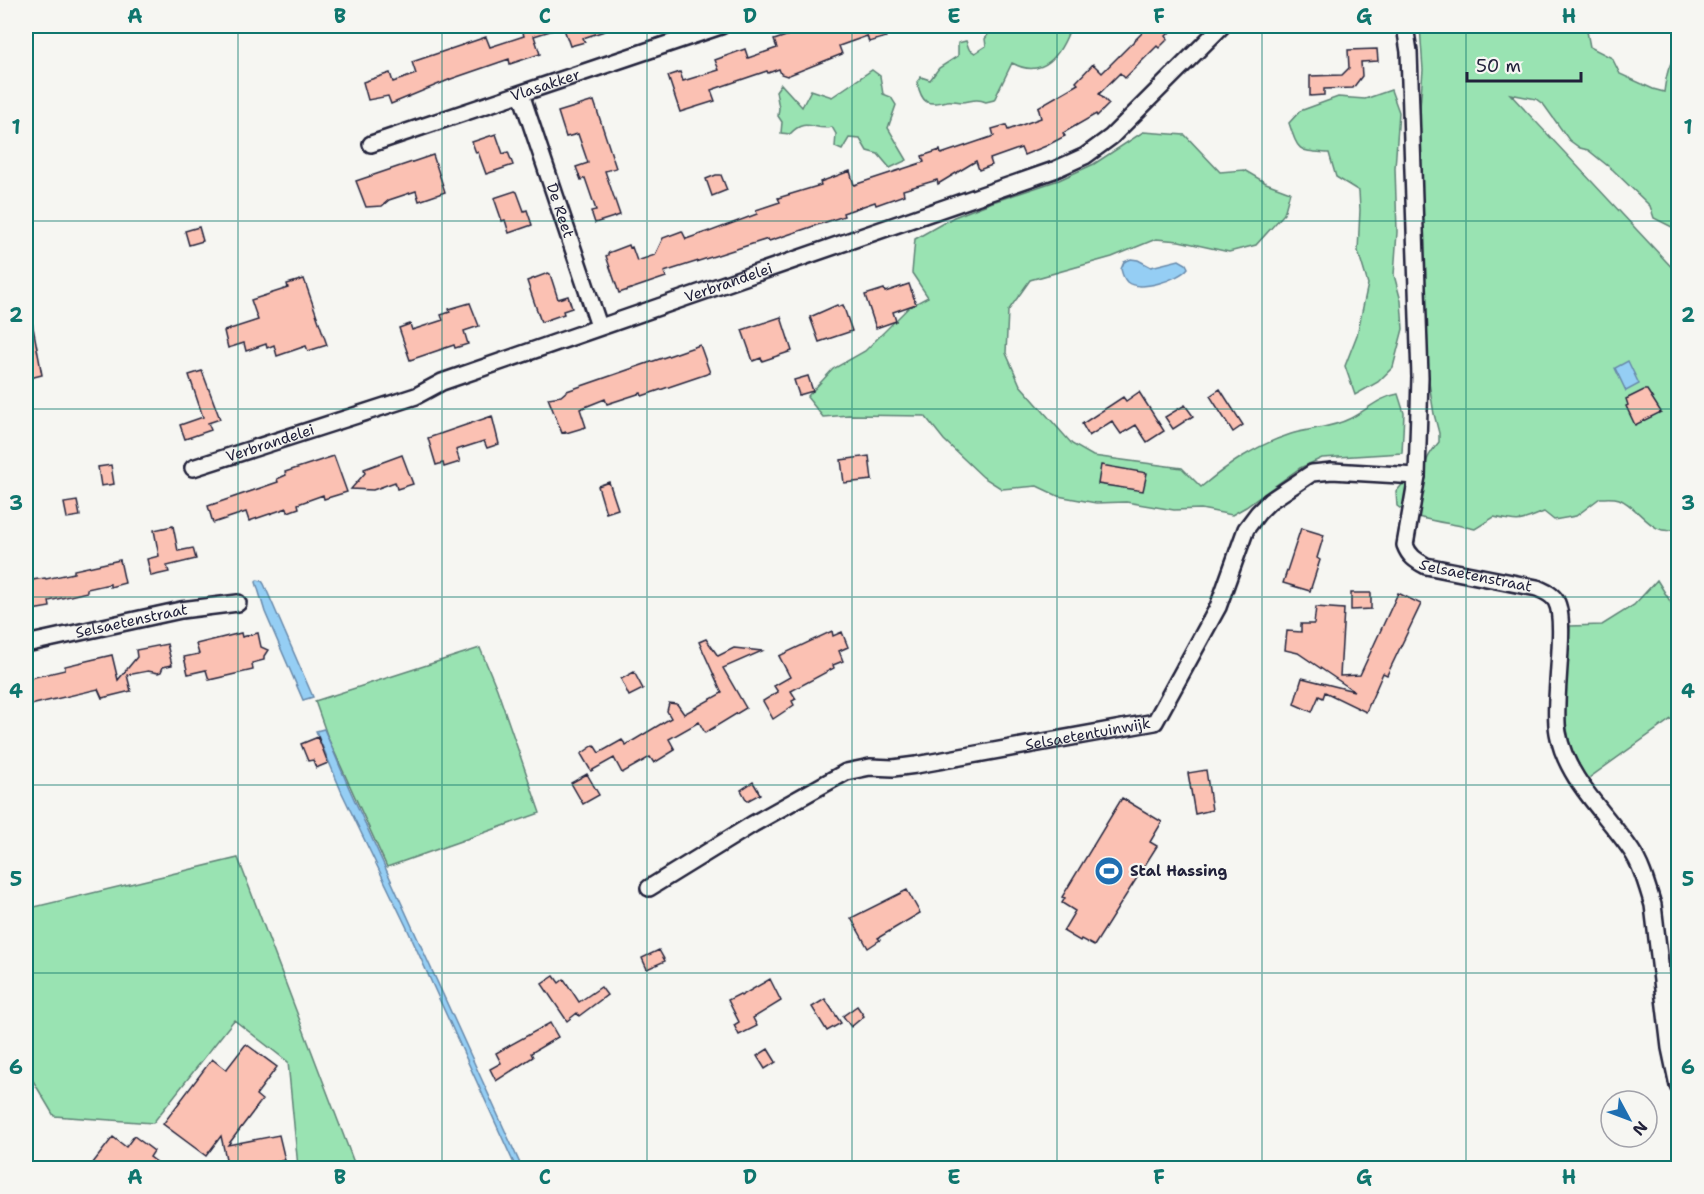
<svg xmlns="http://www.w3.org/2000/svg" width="1704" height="1194" font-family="'Shantell Sans',sans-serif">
<rect width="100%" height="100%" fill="#f6f6f2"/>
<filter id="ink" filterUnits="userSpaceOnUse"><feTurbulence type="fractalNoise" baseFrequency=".0167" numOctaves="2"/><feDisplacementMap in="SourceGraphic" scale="12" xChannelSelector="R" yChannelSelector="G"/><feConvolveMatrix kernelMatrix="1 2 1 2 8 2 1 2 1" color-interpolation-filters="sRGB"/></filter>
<g filter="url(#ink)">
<path fill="#99e3b2" stroke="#5e8276" stroke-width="1.5" d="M993,26H1005C1022,42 1024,30 1040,26C1049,23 1062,25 1071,26C1061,54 1044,80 1012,63L994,100L986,102C976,98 972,101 962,102C957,102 952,100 947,101C927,106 922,104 917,82L921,77L930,80L939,68L958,56V43L966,41L969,49L975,53L986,46L985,39Z
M1420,26H1586L1590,47L1612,58L1620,74L1653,89L1664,92C1666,76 1669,63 1678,49V241L1674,228L1654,218L1650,206L1613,170L1588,150L1580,148L1569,140L1544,105L1536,99L1510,94L1678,274V528C1653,540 1640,507 1619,499C1613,497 1606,498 1600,498L1576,516L1554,520L1544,512C1518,522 1522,523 1494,517L1475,529C1451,522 1416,522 1397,506L1396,492L1405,481L1425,477C1424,461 1429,454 1439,442V433L1434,414L1426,364L1419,120L1423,70Z
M872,70L880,76L883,94L891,97L896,105L888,128L907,160L890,168L878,154L867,151L860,139L849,138L842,150L835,147L836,134L832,127C815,132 806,116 790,134L781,133L782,122L778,116L779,108L776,91L781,84L802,107L811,90L832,97Z
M1391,90L1399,112L1395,168L1397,232L1394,275L1401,301L1403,329L1393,367L1378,382L1355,395L1345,366L1357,335L1368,284L1358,251L1360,210L1359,191L1336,177L1329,153C1298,151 1299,153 1289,123L1300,111L1338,97L1365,99Z
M1143,132L1185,135L1220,172L1244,170L1266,183L1290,192L1284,214L1256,245L1229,252L1179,241L1156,239L1112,257L1030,280L1008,311L1006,353L1020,385L1072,444L1093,456L1182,468L1201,487C1229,464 1256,445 1291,434C1310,428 1332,428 1349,419C1366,411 1379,397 1398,394L1404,413L1402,453L1322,458L1300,468L1246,507L1232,515L1201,509L1174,510L1126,502L1096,503L1058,496L1037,486L1002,489L983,477L944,440L925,416L849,415L823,417L807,397L833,369L865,351L909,307L928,297L912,273L915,239L954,217L990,203L1059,180L1094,164Z
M1657,580L1678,614V714L1586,780L1570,746L1563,706L1570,626L1602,625L1634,605Z
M480,648L497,689L540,813L387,867L328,738L315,701Z
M238,858L356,1168H294L298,1167L288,1062L234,1020L153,1123L54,1116L26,1069V909Z"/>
<path fill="#95cef4" stroke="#6789aa" stroke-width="1.5" d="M1131,259L1138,260L1151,267L1179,260L1186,264L1188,268C1179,280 1139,292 1127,282C1123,278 1122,273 1121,269L1124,262Z
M1628,361L1639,384L1626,391L1615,368Z
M257,580L262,581L264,584L313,697L303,700L265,612L256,582Z
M324,729L349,788L522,1168H516L406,926L342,793L316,731Z"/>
<path fill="#fbc1b3" stroke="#22223b" stroke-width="1.5" d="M521,26H560V28L534,36L540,54L510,64L509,59L451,79L391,104L388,96L368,100L363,82L390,73L393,82L416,74L412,62L486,37L490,47L524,36Z
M563,26H614V28L583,38L585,42L570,46Z
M816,26H893V28L884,31L886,37L869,42L867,36L839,46L842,54L787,76L781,74L779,69L768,73L767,71L711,90L715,101L680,112L668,76L680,72L683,81L719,70L715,60L745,49L748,58L777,48L774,40Z
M1137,26H1176L1166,36L1168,39L1159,48L1157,46L1125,78L1120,73L1099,94L1109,104L1097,116L1096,114L1063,133L1065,136L1046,146L1024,155L1021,148L990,159L992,165L979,170L976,161L938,184L937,180L903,190L904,195L876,205L875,202L843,213L844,216L769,241L768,239L664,272L666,277L619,293L606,256L608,255V253L629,245L630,248L632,247L637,261L655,255L663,238L682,231L686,239L709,231V232L757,214L756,210L780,202L778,198L821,185L820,182L850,171L854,185L924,162L922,156L940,150L941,154L994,136L992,129L1006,125L1008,130L1041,118L1038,107L1078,84L1076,82L1093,64L1102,73L1143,32Z
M1377,49L1378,61L1361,62L1362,76L1353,88L1324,89V95L1310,96V76L1342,75L1349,68L1348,50Z
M594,101L616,168L605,171L620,215L595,223L591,211L596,210L585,178L581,180L576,167L588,163L578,134L566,137L558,112Z
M496,134L503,154L508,152L513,165L486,174L478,152L476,153L472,142Z
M433,155L445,192L419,201L416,191L389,200L382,206L366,207L356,181Z
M716,175H721L727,190L712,196L706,179Z
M515,191L517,192L524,211L527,210L532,225L509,233L505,220L502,221L494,198Z
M199,227L203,241L189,245L185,231Z
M548,273L550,274L558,299L568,296L572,308L563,311L564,314L541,322L527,281Z
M304,279L327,345L308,351L306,346L277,356L274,345L267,348L266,344L246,351L244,343L228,348L224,331L258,320L251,300L288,288L287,284Z
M909,284L916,304L893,312L896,321L876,328L865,295L884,289L885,292Z
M470,303L479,326L464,331L468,344L455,348L454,345L410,360L399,328L410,324L412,330L443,320L441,315L450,312L449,309Z
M837,305L838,307L843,305L852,331L819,342L810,317Z
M781,317L792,351L762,361L761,358L753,361L742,330Z
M32,322L42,375L26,379V323Z
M700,345L710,373L642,396L641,393L607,404L605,399L580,409L586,427L566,433V432L562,433L548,398L561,396L567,391Z
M202,371L220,419L208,423L211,430L185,439L180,425L203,417L189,375Z
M808,376L813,391L799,395L794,380Z
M1220,389L1243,425L1233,432L1210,396Z
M1644,390H1647L1661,412L1635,425L1626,406L1628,405L1626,399Z
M1139,392L1164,431L1147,442L1136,425L1121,434L1112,421L1089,436L1082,424L1123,397L1126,401Z
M1185,405L1193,416L1173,429L1165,417Z
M492,416L499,444L487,448L484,441L456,450L460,462L444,467L443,463L436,465L428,438Z
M402,455L413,484L397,489L395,482L373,490L351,489L365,473L364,469Z
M334,456L347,492L324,499L323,495L298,504L299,508L288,512L287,508L249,521L246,512L213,523L208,506L278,482L277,479L286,475L285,472Z
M869,456L872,480L844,483L841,460Z
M111,465L114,484L101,486L98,467Z
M1101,465L1147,473L1143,491L1098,484Z
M609,482L618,509L606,513L598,486Z
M77,501L80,516L67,518L64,503Z
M173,526L178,551L193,548L196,559L167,566L169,572L151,576L147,559L159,556L154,530Z
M1301,528L1324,535L1317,558L1320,560L1310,591L1283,583Z
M120,560L125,583L110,587V584L87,589V592L49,601L50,607L26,611V581L45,578L46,579L74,573V570Z
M1351,593H1371V609L1351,610Z
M1398,593L1421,604L1387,675L1383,673L1366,712L1325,692L1323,698L1319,696L1312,712L1294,704L1302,678L1354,691L1298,653L1285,650L1287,631L1301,632V624H1314L1316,607L1344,609L1340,676L1360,675Z
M832,631L833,636L842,632L848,647L839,651L843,661L833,665L834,668L791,691L796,699L792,701L794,705L773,719L763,701L778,692L774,686L790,677L779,656Z
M241,633L242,637L258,633L261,647L268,650L264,656V660L252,663L253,670L209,680L206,670L188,674L184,657L199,654L196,644Z
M706,639L718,656L734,648L762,651L723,668L746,708L705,733L699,722L669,739L675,750L654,763L650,757L622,773L614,758L591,771L581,754L594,745L599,753L622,740L626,745L671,718L667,711L669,703L677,704L684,714L722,693L699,642Z
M167,644L172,665L163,667L161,672L158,673L148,671L127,675L131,691L102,698L98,689L26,706V679L65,670V666L112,655L118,680L137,657L136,650Z
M634,672L643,689L629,696L621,679Z
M318,737L328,763L316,768L313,760L308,761L301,744Z
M1206,770L1212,810L1195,814L1188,773Z
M587,774L599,795L583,804L571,783Z
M753,782L760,794L747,801L741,790Z
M1122,798L1162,822L1150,842L1157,846L1094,946L1081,939L1080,941L1063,931L1075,911L1062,903L1065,898L1062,897Z
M907,890L920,913L878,938L880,940L868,948L851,918Z
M659,950L665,961L647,969L642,958Z
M554,976L559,983L564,979L579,1002L601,987L607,995L579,1016L577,1013L567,1021L542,984Z
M770,979L781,1001L753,1018L757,1026L739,1035L734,1025L739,1022L728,1000L740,994L741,996Z
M825,999L841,1023L827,1031L812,1007Z
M857,1006L864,1016L851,1027L843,1016Z
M550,1023L558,1037L531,1053L533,1057L496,1081L490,1069L501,1063L496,1053Z
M246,1044L277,1067L256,1095L262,1100L228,1145L279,1135L285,1160L247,1168H228L221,1136L206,1156L163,1124L212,1059L226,1070Z
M768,1049L776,1062L765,1069L757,1056Z
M134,1136L154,1151L150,1157L165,1168H89L113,1137L126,1147Z"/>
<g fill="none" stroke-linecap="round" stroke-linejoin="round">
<g stroke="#22223b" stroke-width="20">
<g id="minor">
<path id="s1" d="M1405,26L1409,52L1420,377L1417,476L1405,545C1409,556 1415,560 1426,566L1537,588C1544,591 1552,594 1556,601C1568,622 1552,702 1558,733C1566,779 1606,813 1631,850C1642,866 1647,886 1653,905L1670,1048L1678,1086"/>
<path id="s2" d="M521,94L599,326"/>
<path id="s3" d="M371,144L721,26"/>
<path id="s4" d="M193,468L416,396L442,382L1054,170L1085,156L1111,137L1222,26"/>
<path id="s5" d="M26,644L181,610L238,603"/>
<path id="s6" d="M649,888L753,824L846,772L870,767L893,768L916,765L1155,722L1218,607L1246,529L1258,513L1270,501L1312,473L1332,471L1417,476"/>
</g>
</g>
<use href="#minor" stroke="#f6f6f2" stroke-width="15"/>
</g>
</g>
<path fill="none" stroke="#0f766e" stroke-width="1.5" stroke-opacity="0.55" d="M238,26V1168M442,26V1168M647,26V1168M852,26V1168M1057,26V1168M1262,26V1168M1466,26V1168M26,221H1678M26,409H1678M26,597H1678M26,785H1678M26,973H1678"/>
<defs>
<g id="stadium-disc" transform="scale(1.5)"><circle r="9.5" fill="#1f6fb2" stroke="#f6f6f2"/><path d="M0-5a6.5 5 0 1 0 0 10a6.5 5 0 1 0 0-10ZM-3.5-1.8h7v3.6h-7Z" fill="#fff"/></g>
</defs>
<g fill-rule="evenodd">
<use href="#stadium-disc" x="1109" y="871"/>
</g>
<g text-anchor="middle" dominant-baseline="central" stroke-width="4.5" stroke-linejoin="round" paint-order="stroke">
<g font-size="15" fill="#22223b" stroke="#f6f6f2">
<text stroke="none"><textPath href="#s3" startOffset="184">Vlasakker</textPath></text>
<text stroke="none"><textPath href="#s2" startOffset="123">De Reet</textPath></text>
<text stroke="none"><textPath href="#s4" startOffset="567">Verbrandelei</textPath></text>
<text stroke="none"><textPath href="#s4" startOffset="81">Verbrandelei</textPath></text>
<text stroke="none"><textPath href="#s1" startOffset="602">Selsaetenstraat</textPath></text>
<text stroke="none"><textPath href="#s5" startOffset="108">Selsaetenstraat</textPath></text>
<text stroke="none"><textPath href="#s6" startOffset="474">Selsaetentuinwijk</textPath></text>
</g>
<g font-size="15" font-weight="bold" fill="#22223b" stroke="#f6f6f2" text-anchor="start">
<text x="1130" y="871">Stal Hassing</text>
</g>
</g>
<rect width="1704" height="1194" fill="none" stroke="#f6f6f2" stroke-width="66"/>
<g transform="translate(1629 1119) rotate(131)"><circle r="28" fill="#f6f6f2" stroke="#a1a1a9" stroke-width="1.5"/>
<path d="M0-4.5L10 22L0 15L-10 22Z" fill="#1f6fb2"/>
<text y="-9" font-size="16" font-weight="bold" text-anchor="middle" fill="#22223b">N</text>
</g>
<path d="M1467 72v9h114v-9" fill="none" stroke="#22223b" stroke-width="3"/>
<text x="1476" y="72" font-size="18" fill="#22223b" stroke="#f6f6f2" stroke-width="4.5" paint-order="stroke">50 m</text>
<rect x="33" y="33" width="1638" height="1128" fill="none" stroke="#0f766e" stroke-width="2"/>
<g font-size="20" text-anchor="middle" font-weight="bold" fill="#0f766e">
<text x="135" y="23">A</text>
<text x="340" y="23">B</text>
<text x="545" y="23">C</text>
<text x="750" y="23">D</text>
<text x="954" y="23">E</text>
<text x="1159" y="23">F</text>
<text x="1364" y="23">G</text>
<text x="1569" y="23">H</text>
<text x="16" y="134">1</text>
<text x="1688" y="134">1</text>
<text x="16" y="322">2</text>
<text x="1688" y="322">2</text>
<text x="16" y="510">3</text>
<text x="1688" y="510">3</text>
<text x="16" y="698">4</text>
<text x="1688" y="698">4</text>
<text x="16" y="886">5</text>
<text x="1688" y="886">5</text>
<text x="16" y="1074">6</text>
<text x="1688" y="1074">6</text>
<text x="135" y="1184">A</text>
<text x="340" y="1184">B</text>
<text x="545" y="1184">C</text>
<text x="750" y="1184">D</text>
<text x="954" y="1184">E</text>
<text x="1159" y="1184">F</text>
<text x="1364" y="1184">G</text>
<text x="1569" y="1184">H</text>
</g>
</svg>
